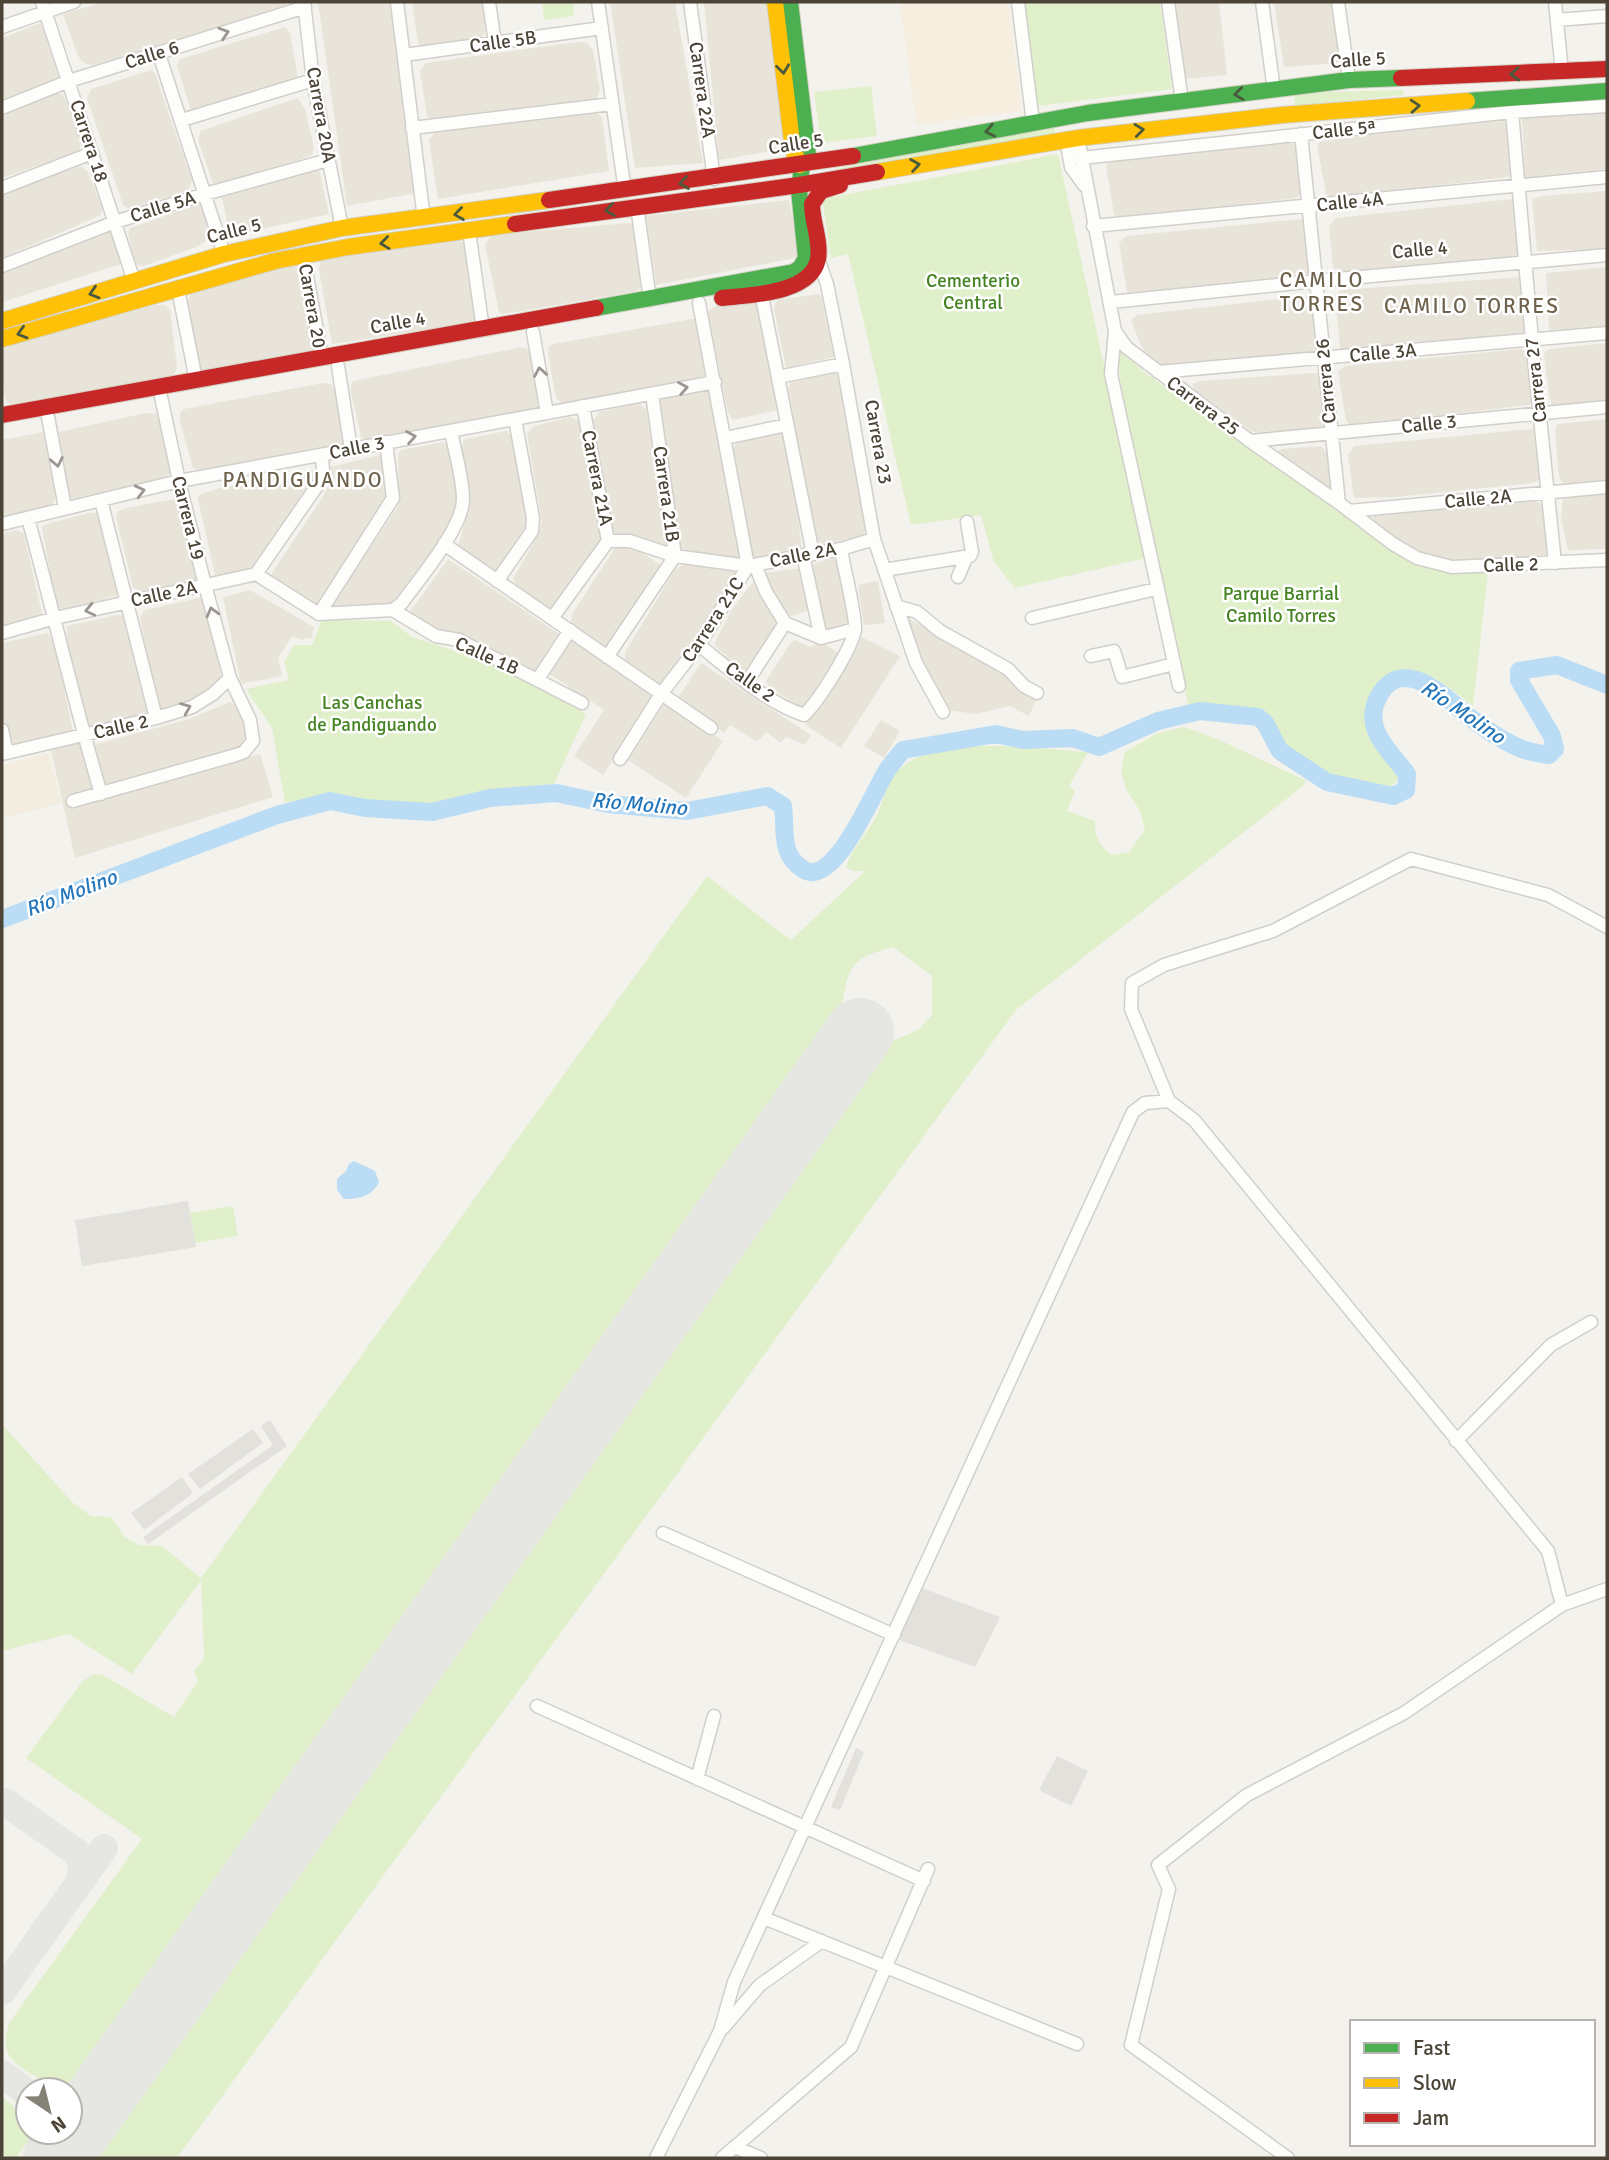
<svg xmlns="http://www.w3.org/2000/svg" width="1609" height="2160" font-family="Signika,sans-serif">
<rect width="100%" height="100%" fill="#f3f2ed"/>
<path fill="#e8e4da" d="M104,2H289L282,8L93,65L87,64L81,61L76,51L63,14Z
M318,2H392L417,193L347,206Z
M412,2H483L485,33L478,40L420,46L418,43Z
M610,2H675L703,163L635,168Z
M704,2H767L788,148L719,160Z
M1176,2H1219L1227,75L1183,79Z
M1274,2H1332L1340,63L1284,67Z
M41,23L58,76L56,79L2,101V38Z
M285,27L290,33L298,78L191,111L177,65L180,59Z
M577,42L587,43L593,50L600,90L596,101L434,121L427,116L420,71L426,63Z
M151,70L155,73L192,181L188,190L184,192L129,209L123,205L87,98L91,89Z
M54,94H62L65,98L80,140V151L2,178V117Z
M297,98L305,108L314,148L312,155L217,188L214,186L198,140L201,131Z
M1607,112V169L1525,178L1522,118Z
M590,113L599,114L602,118L609,171L438,199L429,140L435,132Z
M1501,121L1507,124L1512,175L1508,177L1331,198L1326,194L1317,145L1325,138Z
M1289,142L1295,145L1297,151L1301,193L1296,198L1119,219L1114,214L1106,166L1109,161Z
M81,166L88,172L102,208L101,215L2,258V196L40,180Z
M319,169L329,214L230,236L222,197Z
M1607,191V249L1537,251L1532,199L1541,196Z
M1512,199L1516,200L1522,255L1516,258L1346,273L1333,268L1329,226L1336,218Z
M789,200L800,257L656,285L646,216Z
M200,203L205,217L208,240L196,247L144,266L138,265L134,259L128,233L130,228Z
M1302,219L1306,220L1313,273L1309,276L1128,294L1127,292L1119,243L1126,236Z
M629,223L634,224L642,284L639,289L633,292L503,314L499,312L485,245L490,237L511,233Z
M112,231L121,264L2,302V274Z
M459,241L466,243L479,318L475,322L332,344L319,270L320,262L325,259Z
M291,266L299,267L318,343L312,355L201,371L187,304L190,295L194,292Z
M1607,267V326L1551,330L1549,327L1546,273Z
M1521,277L1527,334L1342,350L1340,348L1335,295L1341,290Z
M818,294L821,296L834,357L786,368L774,309L775,303L778,300Z
M1305,296L1315,300L1318,350L1309,353L1162,367L1157,366L1141,346L1131,320L1137,315Z
M756,301L778,410L733,420L728,413L709,318V310L718,305Z
M156,305H165L170,309L177,368L173,376L11,404L6,402L2,382V350L14,344Z
M692,319H699L710,370L703,378L562,403L556,398L548,354L549,347L553,344Z
M1607,343V403L1552,407L1549,395L1544,353L1550,349Z
M522,347L530,350L539,404L537,408L366,441L361,437L350,388L353,381Z
M1521,349L1528,352L1533,403L1529,405L1351,426L1346,421L1338,372L1345,366Z
M829,372L836,373L839,378L866,529L863,536L823,544L816,541L788,388L793,379Z
M1314,373H1318L1322,379L1326,427L1320,430L1252,432L1194,389L1192,384L1199,381Z
M323,383L331,384L334,388L345,439L341,446L202,472L193,468L180,422V413L184,409Z
M704,390L710,392L742,561L682,553L659,406L662,398Z
M635,404L641,405L646,409L668,548L615,536L609,525L593,421L599,412Z
M146,413L156,414L159,419L171,473L163,479L71,499L68,494L59,432Z
M570,417L581,422L602,538L601,541L554,606L549,608L517,587L513,579L534,542L542,522L527,434L534,426Z
M1607,419V480L1568,484L1562,482L1559,477L1555,431L1558,424Z
M1532,429L1536,432L1540,479L1533,483L1396,497L1354,498L1348,455L1354,446Z
M506,431L513,436L529,531L499,572H493L461,551L458,546L469,508L462,447L463,441L466,439Z
M43,432L55,496L54,502L51,506L42,508L2,518V440Z
M779,434L785,436L790,456L802,549L757,561L752,559L732,451L738,441Z
M443,442L448,446L453,464L459,509L411,586L394,603L341,612L333,610L332,605L399,505L398,454L401,450Z
M1321,446L1328,454L1330,487L1319,483L1277,454L1278,451L1282,449Z
M384,454L390,497L317,605L311,606L272,579V573L324,495L328,487L330,467Z
M310,470H317L319,473L256,570L216,579L198,499L199,495L219,488Z
M1607,491V549L1568,550L1561,518L1563,498Z
M175,499L179,500L198,580L139,592L133,587L116,517L117,512L125,508Z
M1536,501L1543,505L1549,557L1530,559L1455,561L1430,557L1401,543L1374,522L1373,518L1375,515Z
M89,513H96L99,516L120,593L119,595L64,609L60,608L57,605L52,585L42,527L46,524Z
M16,530L24,534L42,614L41,616L2,627V534Z
M623,546L637,549L659,564L661,569L610,645L606,647L602,645L572,624L571,620L572,614L613,551L617,547Z
M831,558H836L853,626L823,631L811,565Z
M448,559L565,638L538,679L407,616Z
M685,563L736,570L739,574L713,616L660,686L625,663V652L675,570Z
M801,568L810,610L788,617L765,578L766,573Z
M755,579L781,624L749,672L743,671L715,646V642L731,611Z
M878,581L885,623L864,625L858,587L860,584Z
M250,590L314,627L311,639L305,638L303,640L292,636L278,658L282,676L241,684L223,597Z
M199,598L204,599L207,604L221,678L195,700L163,710L158,707L140,619L142,613L145,610Z
M117,615L124,616L147,713L145,716L91,728L87,727L67,646V626Z
M909,619L929,630L947,644L975,655L1037,698L1029,716L1010,706L976,714L947,710L932,686L906,628Z
M47,633L54,641L73,732L11,746L8,741L2,715V643Z
M861,637L900,656L841,748L805,725L852,658Z
M570,640L655,695L603,775L574,756L604,710L548,673Z
M795,640L811,647L821,641L842,656L803,709L768,686L766,681L791,642Z
M701,663L811,735L805,745L786,737L781,743L766,732L757,742L730,725L724,733L676,701Z
M230,702L239,708L248,726L246,743L232,762L260,754L273,797L75,858L51,750L81,740L101,801L210,769L105,791L93,745L189,719Z
M665,703L723,741L686,798L628,760Z
M881,720L900,731L884,758L864,746Z"/>
<path fill="#f6eedf" d="M900,2H1008L1022,111L916,125Z"/>
<path fill="#f2eddf" d="M49,753L61,803L2,818V765Z"/>
<path fill="#e0f0cb" d="M542,2H573L574,16L544,20Z
M1025,2H1160L1172,89L1038,106Z
M871,86L877,136L821,143L814,92Z
M1403,90L1404,95L1295,106L1294,93Z
M1054,126L1055,134L837,173L836,169Z
M1058,154L1146,558L1015,588L994,562L981,515L911,525L848,254L831,258L822,199Z
M1121,352L1148,375L1231,435L1403,557C1431,571 1457,572 1488,572L1473,706C1446,685 1405,647 1376,687C1369,697 1365,711 1367,723C1372,746 1392,758 1399,779L1390,787C1356,786 1314,773 1288,750C1277,740 1272,726 1263,714L1210,707L1189,708L1155,557L1126,416L1117,359L1118,354Z
M322,620L391,621L412,637L494,664L586,714L554,784L504,788L433,804L373,802L329,793L285,803L272,728L246,689L289,680L284,662L294,645H312Z
M1184,727C1226,740 1265,763 1306,780L1303,786L1016,1010L177,2158H89L890,1042L918,1030L932,1015V976L893,947C852,958 849,964 842,1006L75,2077C72,2079 69,2082 66,2083C51,2089 16,2068 9,2055C3,2044 6,2034 9,2023L142,1839L26,1758L82,1682L93,1674L103,1675L174,1717L198,1681L194,1672L204,1658L201,1580L132,1674L69,1634L2,1651V1424L72,1502L91,1516L111,1517L125,1537L139,1545L162,1546L201,1578L707,876L791,940L865,871H853L846,867C851,849 867,834 876,817C883,804 884,790 892,777C926,730 1038,750 1088,752L1069,786L1075,791L1067,811L1095,821C1095,837 1099,845 1112,855L1129,852L1145,830L1140,811L1126,789L1121,772L1125,752L1156,734Z
M233,1206L238,1236L195,1243L190,1213Z
M2,2097C18,2109 30,2120 28,2141L16,2158H2Z"/>
<path fill="#e3e1dc" d="M188,1201L196,1247L82,1266L75,1220Z
M270,1420L287,1446L148,1544L143,1537L273,1445L261,1426Z
M253,1429L263,1443L200,1489L188,1474Z
M182,1477L193,1493L144,1530L131,1513Z
M922,1588L1000,1617L975,1667L899,1640Z
M856,1748L864,1752L840,1810L831,1807Z
M1057,1756L1088,1771L1071,1806L1039,1790Z"/>
<path fill="#badcf5" d="M354,1161L375,1171L379,1182C372,1197 358,1199 344,1199L337,1190V1179L346,1171L349,1164Z"/>
<g fill="none" stroke-linecap="round" stroke-linejoin="round">
<path stroke="#badcf5" stroke-width="18" d="M2,919L277,815L330,801L365,808L432,812L490,798L556,793L608,804L687,811L767,796L783,806C785,819 783,837 787,849C790,858 796,865 804,870C835,887 874,791 886,772C891,764 897,757 903,750L996,734L1023,740L1073,738L1099,747L1158,721L1200,711L1258,717L1265,723L1280,751L1327,782L1393,796L1406,790L1407,774C1391,752 1363,730 1377,700C1400,651 1444,696 1468,716C1481,726 1498,738 1513,745C1524,751 1536,753 1549,755L1555,749L1552,736L1519,680V671L1557,665L1607,685"/>
<path stroke="#e6e6e3" stroke-width="28" d="M5,1802L76,1852L83,1867L79,1882
M2,1991L104,1848
M2,2074L28,2093
M70,2111L86,2104L111,2082
M55,2158L58,2148L57,2132"/>
<path stroke="#e6e6e3" stroke-width="68" d="M57,2158L860,1032"/>
<g stroke="#d1cfca" stroke-width="15">
<path id="street" d="M42,2L134,281
M304,2L313,80L342,228
M397,2L424,219
M489,2L495,43
M598,2L625,191
M690,2L714,179
M1018,2L1033,123
M1168,2L1182,101
M1262,2L1274,90
M1338,2L1349,80
M1555,2L1562,72
M1557,20L1607,16
M2,27L74,2
M159,54L224,254
M404,55L602,28
M2,108L69,81L305,7
M1512,112L1532,340L1555,563
M182,120L313,80
M412,128L612,104
M1301,134L1339,503
M1078,138L1115,331L1126,347L1250,441L1339,503L1393,544L1417,558L1452,567L1607,560
M1066,139L1071,167L1084,185
M1081,158L1512,112L1607,106
M2,188L92,153
M637,206L650,300
M1093,226L1607,177
M469,231L483,329
M303,254L322,358
M818,259L827,284L843,364L874,539L916,663L943,712
M2,266L115,222L205,194L328,160
M178,289L196,380
M761,292L813,554
M1111,302L1316,281L1607,255
M1115,331L1111,374L1179,686
M533,332L547,413
M338,366L351,449
M1158,372L1607,333
M778,377L843,364
M48,417L65,508
M725,438L787,425
M1250,441L1607,407
M101,500L156,718
M1349,511L1607,487
M28,518C53,610 74,703 101,794
M2,524L179,481L715,382
M608,541H630L675,556L748,566L841,549L874,539
M444,544L711,728
M803,555L821,638
M755,565L766,592L785,623L821,638L855,629
M884,570L970,556L972,552L967,522
M256,574L319,483L323,472L322,455
M958,577L966,558
M497,581L532,531L533,518L515,419
M896,606L917,612L940,631L1008,669L1024,686L1037,693
M393,610L436,636L459,640L582,703
M393,610L402,603C419,579 462,529 463,500C463,478 455,453 451,431
M319,614L393,498L386,442
M319,614L393,610
M553,617L608,541L583,406
M1032,618L1156,589
M2,633L55,618L256,574L319,614
M699,645C729,669 767,703 804,715C818,702 851,650 855,630C857,618 843,565 841,549
M1091,656L1114,651L1122,677L1174,664
M607,657L675,556L652,394
M538,679L570,630
M747,682L785,623
M2,730L7,753
M2,754L156,718L192,707L213,694L230,678
M620,759L661,694L699,645L748,566L699,303
M73,801L236,755L244,752L253,741L250,720L230,678L205,585L179,481L161,397
M1456,1441L1551,1345L1591,1322
M663,1533L894,1635
M1562,1605L1548,1551L1194,1120L1169,1101L1131,1009L1132,983L1164,965L1273,931L1411,859L1548,895L1607,927
M537,1706L924,1881
M697,1779L714,1716
M764,1918L1077,2044
M723,2028L760,1985L822,1941
M735,2147L761,2158
M656,2158L720,2031L734,1982L1133,1112L1145,1103L1169,1101
M722,2158L851,2047L928,1869
M1288,2158L1131,2045L1169,1889L1158,1865L1247,1795L1404,1713L1562,1605L1607,1589"/>
</g>
<g stroke="#d4d0c3" stroke-width="18">
<path id="fast" d="M1467,101L1607,91
M853,156L1088,113L1349,80L1401,78
M596,308L794,272L800,268L806,258L799,190L802,165L808,155L790,2"/>
</g>
<g stroke="#d4d0c3" stroke-width="18">
<path id="slow" d="M775,2L793,150L800,165
M877,172L1078,138L1282,115L1467,101
M2,321L224,254L342,228L549,200
M2,339L275,261L348,247L515,224"/>
</g>
<g stroke="#d4d0c3" stroke-width="18">
<path id="jam" d="M1401,78L1607,69
M549,200L853,156
M515,224L799,185L877,172
M722,298C750,295 811,294 818,259C821,241 812,222 812,204L821,191L840,185
M2,415L596,308"/>
</g>
<use href="#street" stroke="#fdfdfc" stroke-width="12"/>
<use href="#fast" stroke="#4caf50" stroke-width="16"/>
<use href="#slow" stroke="#ffc107" stroke-width="16"/>
<use href="#jam" stroke="#c62828" stroke-width="16"/>
</g>
<defs><path id="oneway-chevron" d="M-2-3.5L2.5 0L-2 3.5" fill="none" stroke-width="1.6" stroke-linecap="round" stroke-linejoin="round" transform="scale(1.75)"/></defs>
<g stroke="#9b9790">
<use href="#oneway-chevron" transform="translate(224 33) rotate(-18)"/>
<use href="#oneway-chevron" transform="translate(540 372) rotate(-100)"/>
<use href="#oneway-chevron" transform="translate(683 388) rotate(-10)"/>
<use href="#oneway-chevron" transform="translate(411 437) rotate(-10)"/>
<use href="#oneway-chevron" transform="translate(57 462) rotate(79)"/>
<use href="#oneway-chevron" transform="translate(140 491) rotate(-14)"/>
<use href="#oneway-chevron" transform="translate(90 610) rotate(167)"/>
<use href="#oneway-chevron" transform="translate(212 612) rotate(-105)"/>
<use href="#oneway-chevron" transform="translate(186 708) rotate(-22)"/>
</g>
<g stroke="#4b593c">
<use href="#oneway-chevron" transform="translate(783 69) rotate(83)"/>
<use href="#oneway-chevron" transform="translate(1515 74) rotate(178)"/>
<use href="#oneway-chevron" transform="translate(1239 94) rotate(173)"/>
<use href="#oneway-chevron" transform="translate(1415 106) rotate(-4)"/>
<use href="#oneway-chevron" transform="translate(1139 130) rotate(-7)"/>
<use href="#oneway-chevron" transform="translate(990 131) rotate(169)"/>
<use href="#oneway-chevron" transform="translate(915 165) rotate(-9)"/>
<use href="#oneway-chevron" transform="translate(684 183) rotate(172)"/>
<use href="#oneway-chevron" transform="translate(610 210) rotate(172)"/>
<use href="#oneway-chevron" transform="translate(459 214) rotate(172)"/>
<use href="#oneway-chevron" transform="translate(385 243) rotate(173)"/>
<use href="#oneway-chevron" transform="translate(94 293) rotate(163)"/>
<use href="#oneway-chevron" transform="translate(22 333) rotate(164)"/>
</g>
<g text-anchor="middle" dominant-baseline="central" stroke-width="5" stroke-linejoin="round" paint-order="stroke">
<g font-size="19" fill="#4b4437" stroke="#fff">
<text transform="translate(503 42) rotate(-8)">Calle 5B</text>
<text transform="translate(152 55) rotate(-17)">Calle 6</text>
<text transform="translate(1358 60) rotate(-4)">Calle 5</text>
<text transform="translate(702 90) rotate(82)">Carrera 22A</text>
<text transform="translate(321 115) rotate(80)">Carrera 20A</text>
<text transform="translate(1344 130) rotate(-6)">Calle 5ª</text>
<text transform="translate(89 141) rotate(72)">Carrera 18</text>
<text transform="translate(796 144) rotate(-9)">Calle 5</text>
<text transform="translate(1350 202) rotate(-6)">Calle 4A</text>
<text transform="translate(163 207) rotate(-17)">Calle 5A</text>
<text transform="translate(234 231) rotate(-14)">Calle 5</text>
<text transform="translate(1420 250) rotate(-5)">Calle 4</text>
<text transform="translate(312 306) rotate(80)">Carrera 20</text>
<text transform="translate(398 323) rotate(-10)">Calle 4</text>
<text transform="translate(1383 353) rotate(-5)">Calle 3A</text>
<text transform="translate(1536 380) rotate(-96)">Carrera 27</text>
<text transform="translate(1326 381) rotate(-95)">Carrera 26</text>
<text transform="translate(1203 406) rotate(37)">Carrera 25</text>
<text transform="translate(1429 424) rotate(-6)">Calle 3</text>
<text transform="translate(878 442) rotate(80)">Carrera 23</text>
<text transform="translate(357 448) rotate(-11)">Calle 3</text>
<text transform="translate(597 478) rotate(79)">Carrera 21A</text>
<text transform="translate(666 494) rotate(82)">Carrera 21B</text>
<text transform="translate(1478 499) rotate(-5)">Calle 2A</text>
<text transform="translate(188 518) rotate(76)">Carrera 19</text>
<text transform="translate(803 555) rotate(-11)">Calle 2A</text>
<text transform="translate(1511 565) rotate(-2)">Calle 2</text>
<text transform="translate(164 594) rotate(-12)">Calle 2A</text>
<text transform="translate(713 620) rotate(-57)">Carrera 21C</text>
<text transform="translate(487 656) rotate(24)">Calle 1B</text>
<text transform="translate(750 682) rotate(35)">Calle 2</text>
<text transform="translate(121 727) rotate(-13)">Calle 2</text>
</g>
<g font-size="19" fill="#458423" stroke="#fff">
<text x="973" y="281">Cementerio<tspan x="973" dy="22">Central</tspan></text>
<text x="1281" y="594">Parque Barrial<tspan x="1281" dy="22">Camilo Torres</tspan></text>
<text x="372" y="703">Las Canchas<tspan x="372" dy="22">de Pandiguando</tspan></text>
</g>
<g font-size="21" letter-spacing="2" fill="#6f634d" stroke="#fff">
<text x="1322" y="280">CAMILO<tspan x="1322" dy="24">TORRES</tspan></text>
<text x="1472" y="306">CAMILO TORRES</text>
<text x="303" y="480">PANDIGUANDO</text>
</g>
<g font-size="21" font-style="italic" fill="#2376bb" stroke="#fff">
<text transform="translate(1463 712) rotate(34)">Río Molino</text>
<text transform="translate(639 804) rotate(5)">Río Molino</text>
<text transform="translate(71 893) rotate(-21)">Río Molino</text>
</g>
</g>
<rect width="1609" height="2160" fill="none" stroke="#4b4437" stroke-width="7"/>
<rect x="1350" y="2020" width="245" height="126" fill="#ffffff" stroke="#b7b4af" stroke-width="2"/>
<rect x="1364" y="2043" width="35" height="10" fill="#4caf50" stroke="#b7b4af" stroke-width="2"/>
<text x="1413" y="2055" font-size="21" fill="#4b4437">Fast</text>
<rect x="1364" y="2078" width="35" height="10" fill="#ffc107" stroke="#b7b4af" stroke-width="2"/>
<text x="1413" y="2090" font-size="21" fill="#4b4437">Slow</text>
<rect x="1364" y="2113" width="35" height="10" fill="#c62828" stroke="#b7b4af" stroke-width="2"/>
<text x="1413" y="2125" font-size="21" fill="#4b4437">Jam</text>
<g transform="translate(49 2111) rotate(145)"><circle r="33" fill="#ffffff" stroke="#b7b4af" stroke-width="2"/>
<path d="M0-5L12 26L0 18L-12 26Z" fill="#868177"/>
<text y="-10" font-size="19" font-weight="bold" text-anchor="middle" fill="#4b4437">N</text>
</g>
</svg>
